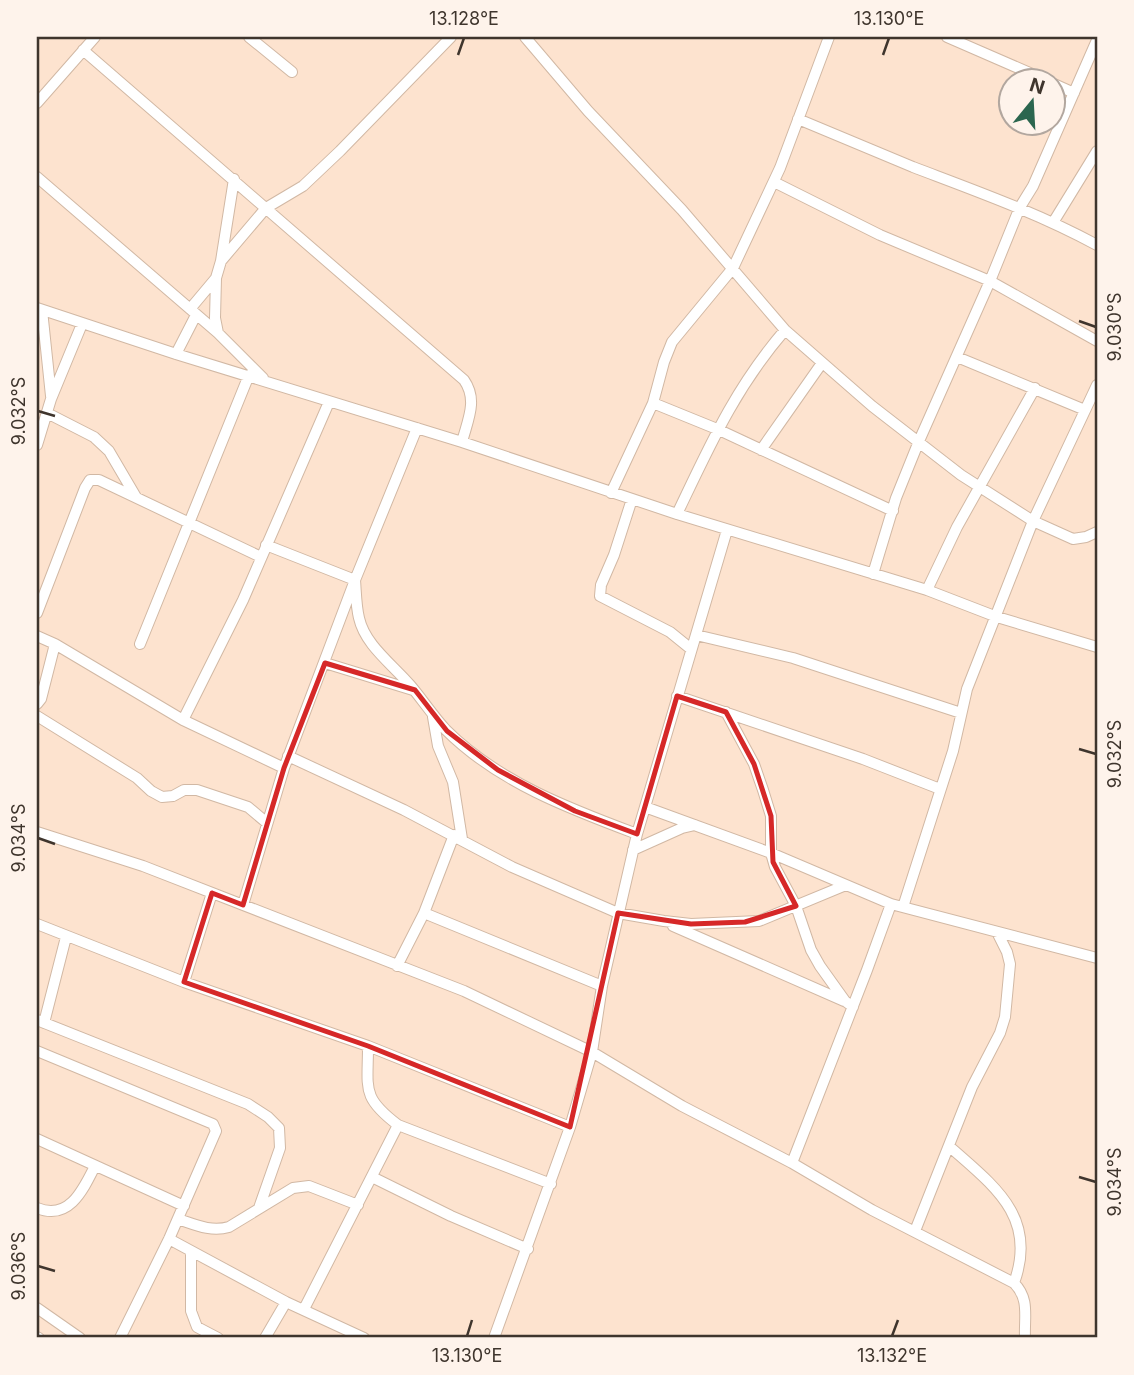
<svg xmlns="http://www.w3.org/2000/svg" width="1134" height="1375" font-family="Inter,sans-serif">
<rect width="100%" height="100%" fill="#fde3cf"/>
<g fill="none" stroke-linecap="round" stroke-linejoin="round">
<g stroke="#d1b8a4" stroke-width="12">
<path id="minor" d="M249,37L292,72
M525,37L588,111L682,210L785,330L872,406L961,475L1033,521L1073,539L1086,537L1097,532
M947,37L1046,80
M83,50L464,380C478,400 468,419 462,442
M1054,84L1074,93
M37,103L95,37
M798,119C837,135 875,151 913,167C976,191 1038,213 1097,245
M37,177L218,333L263,378
M774,182L880,235L990,281L1097,341
M1054,221L1097,151
M221,261L266,208L303,186L340,151L451,37
M37,308L176,354L462,442L677,514L927,590L997,617L1097,647
M190,309L216,278
M42,310L51,396
M218,333L215,318L216,278L221,261L234,179
M176,354L196,315
M957,357L1085,410
M653,403L717,429L893,511
M47,413L94,437L109,451L136,497
M37,445L51,399L82,324
M761,450L822,363
M611,493L653,403L664,362L672,342L733,268L780,168L829,37
M632,499L614,555L601,585L600,596L670,632L691,649
M677,514C710,445 735,388 785,330
M266,545L355,580C356,592 356,606 359,618C365,645 392,664 410,685C422,699 433,716 446,730C498,782 570,809 637,834
M873,574L896,498L919,441L990,281L1020,207L1033,186L1097,40
M927,590L957,527L1035,388
M37,613L85,488L90,480H99L261,557
M696,635L793,658L961,713
M37,636L55,644L41,699L37,704
M55,644L183,720L284,768
M140,644L249,375
M325,663L413,690
M677,696L863,759L940,789
M726,712L754,764L763,790L771,816V853L775,867L796,906L811,950L820,966L845,1001L853,1007
M37,716L137,778L151,791L162,797L173,796L184,790H197L248,807L267,823
M433,717L438,746L453,782L462,839
M183,720L243,600L329,402
M288,756L404,810L512,867L618,913L664,921L691,924L759,921L846,885
M645,807L771,853L891,904L1097,958
M37,832L143,866L464,991L592,1052L682,1106L792,1163L872,1210L1014,1283C1030,1299 1024,1317 1025,1338
M633,850L682,828L695,825
M243,905L284,768L355,580L417,428
M903,907L953,751L967,689L1033,521L1097,385
M424,913L602,986
M37,924L184,982L368,1046L570,1127
M673,926L844,1001
M397,966L424,913L454,835
M184,982L212,893
M37,1020L248,1104L268,1117L279,1128L280,1148L259,1208
M44,1023L66,937
M368,1046C368,1089 361,1097 398,1125L551,1184
M37,1051L213,1124L216,1131L169,1239L120,1338
M37,1139L184,1206
M950,1147C994,1186 1038,1217 1014,1283
M792,1163L867,970L891,904
M372,1177L451,1216L528,1249
M37,1208C69,1221 83,1190 95,1166
M178,1219C196,1225 211,1232 229,1227L293,1188L309,1186L358,1205
M915,1231L972,1087L1000,1033L1005,1017L1010,964L1007,952L997,932
M169,1239L286,1302L364,1338
M191,1251V1311L197,1327L218,1338
M37,1308L80,1338
M304,1309L398,1125
M37,1337L39,1338
M265,1338L286,1302
M494,1338L570,1127L592,1052L602,986L637,834L727,530"/>
</g>
<use href="#minor" stroke="#fff" stroke-width="10"/>
</g>
<path fill="none" stroke="#d62828" stroke-width="5" stroke-linejoin="round" d="M325,663L415,690L447,731L498,770L575,811L637,834L677,696L726,712L754,764L771,816L773,862L796,906L745,922L691,924L618,913L570,1127L368,1046L184,982L212,893L243,905L284,768Z"/>
<path fill="none" stroke="#3f352d" stroke-width="2.5" d="M458,55L464,38M883,55L889,38M1079,321L1096,327M38,411L55,416M1079,749L1096,754M38,838L55,844M1079,1177L1096,1182M38,1266L55,1271M467,1336L472,1320M892,1336L898,1320"/>
<rect width="1134" height="1375" fill="none" stroke="#fef3eb" stroke-width="77"/>
<g transform="translate(1032 102) rotate(18)"><circle r="33" fill="#fef3eb" stroke="#b2a79f" stroke-width="2"/>
<path d="M0-5L12 26L0 18L-12 26Z" fill="#2b664f"/>
<text y="-10" font-size="19" font-weight="bold" text-anchor="middle" fill="#3f352d">N</text>
</g>
<rect x="38" y="38" width="1058" height="1298" fill="none" stroke="#3f352d" stroke-width="2.5"/>
<g font-size="18" text-anchor="middle" fill="#3f352d">
<text x="464" y="25">13.128°E</text>
<text x="889" y="25">13.130°E</text>
<text transform="translate(1115 327) rotate(-90)" y="6">9.030°S</text>
<text transform="translate(19 411) rotate(-90)" y="6">9.032°S</text>
<text transform="translate(1115 754) rotate(-90)" y="6">9.032°S</text>
<text transform="translate(19 838) rotate(-90)" y="6">9.034°S</text>
<text transform="translate(1115 1182) rotate(-90)" y="6">9.034°S</text>
<text transform="translate(19 1266) rotate(-90)" y="6">9.036°S</text>
<text x="467" y="1362">13.130°E</text>
<text x="892" y="1362">13.132°E</text>
</g>
</svg>
